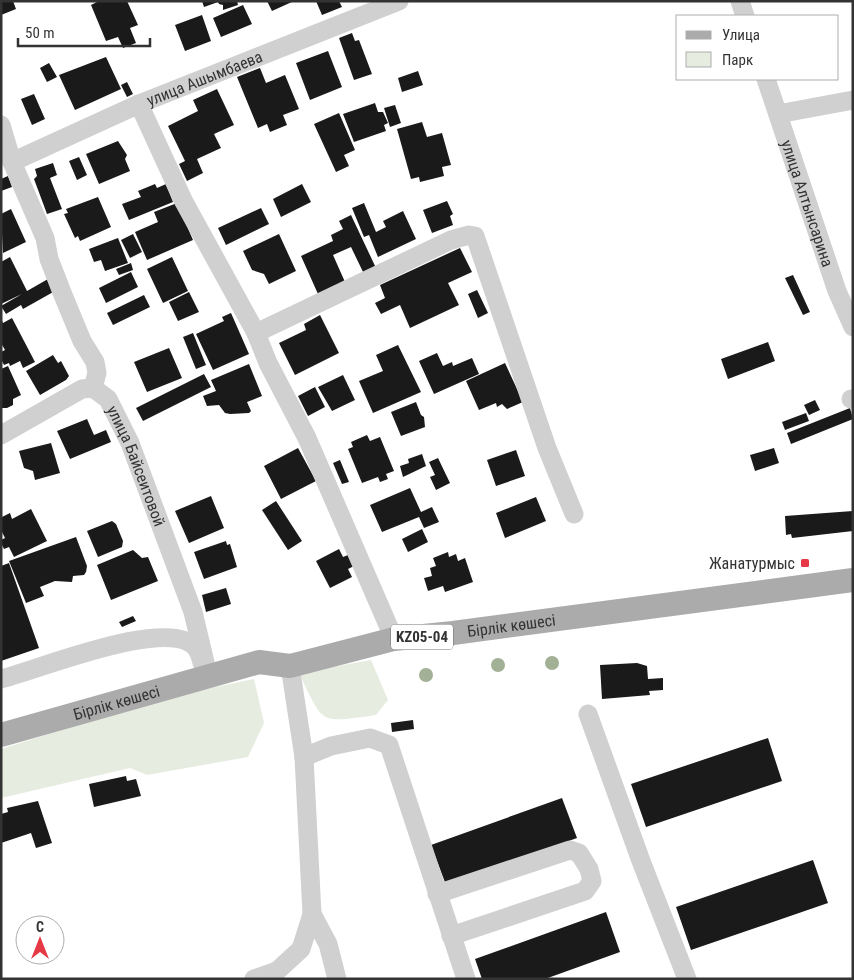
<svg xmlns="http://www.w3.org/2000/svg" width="854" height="980" font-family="'Roboto Condensed',sans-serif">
<rect width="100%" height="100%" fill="#fff"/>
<path fill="#e6ecdf" d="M371,660L388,700L376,715C318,723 324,725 299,673Z
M254,679L264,723L248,757L147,775L130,768L1,798V749L163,698Z"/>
<path fill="#1a1a1a" d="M1,1H13L16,9L1,15Z
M99,1H127L138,25L130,28L136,43L123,48L118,37L106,41L91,5Z
M202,1H237L238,5L223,10V5L219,4L218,2L204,7Z
M267,1H294L272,11Z
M316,1H339L342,7L322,15Z
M243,5L252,24L221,37L213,18Z
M202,15L211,41L185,51L175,25Z
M352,33L355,41L359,40L372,74L354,80L339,38Z
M328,51L342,87L310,100L296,63Z
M106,57L121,89L75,110L59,75Z
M49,63L57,77L47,82L40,68Z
M260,68L266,83L285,75L299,109L283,115L287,125L270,132L267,124L258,128L237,77Z
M418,71L423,85L402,92L398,78Z
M127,82L133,94L127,97L121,85Z
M217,89L234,125L214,134L221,148L197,159L203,173L187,181L179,164L185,161L168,126L198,111L193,100Z
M34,94L45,119L32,125L21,99Z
M375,103L378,112H383L388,123L384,125L386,131L354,142L343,114Z
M395,105L401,123L390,127L384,108Z
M339,113L355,150L344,155L349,166L336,172L314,124Z
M422,122L427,137L442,133L451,165L442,167L444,176L420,182L419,177L411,179L397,129Z
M118,141L127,155L125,159L130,171L99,184L86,154Z
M79,157L87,175L77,180L69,161Z
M53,163L57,175L50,178L62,209L47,214L34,179L37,176L35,169Z
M8,176L12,187L1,191V179Z
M155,184L157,188L166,184L173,202L129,220L122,204L141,197L138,191Z
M302,184L311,202L281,217L273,199Z
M98,197L111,227L80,241L78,236L75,238L64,214L68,213L66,209Z
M447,201L453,214L450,216L453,225L432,233L423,210Z
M177,203L193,240L147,260L135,232L158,222L154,212Z
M364,203L376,232L386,227L383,221L403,211L416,239L378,257L369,235L364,237L352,208Z
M261,208L269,224L226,245L218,228Z
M11,209L26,242L3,253L1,214Z
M351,215L376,268L364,274L351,247L333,255L345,282L318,294L301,256L333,241L331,235L343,229L339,221Z
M133,234L142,252L130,258L121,240Z
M279,234L296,271L269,284L264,274L252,270L243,251Z
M118,238L128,263L105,271L101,260L94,262L89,249Z
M460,248L472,272L448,283L459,305L410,328L400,305L381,314L375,303L385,298L380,285Z
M10,257L27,291L48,279L55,291L23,309L21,305L6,314L1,306L22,294L1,304V262Z
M172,257L188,291L163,303L147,269Z
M131,263L133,270L119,275L116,269Z
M131,272L138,287L106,303L99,288Z
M793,275L810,312L803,315L785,278Z
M477,290L488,313L478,318L468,294Z
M189,292L199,312L178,321L169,302Z
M144,295L150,307L113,325L107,313Z
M231,313L249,354L213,370L196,334L224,321L222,317Z
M320,315L339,353L295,375L279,343L306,330L304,324Z
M12,318L35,362L23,368L20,361L10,366L9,363L4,365L1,359V352L5,350L1,343V319L3,323Z
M193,333L206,365L196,369L183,337Z
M768,342L775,361L728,379L721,359Z
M398,345L421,392L373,413L359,381L383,371L376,355Z
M169,348L182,378L147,392L134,362Z
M437,353L443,366L452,362L453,366L472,358L479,374L434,394L419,361Z
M53,355L58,363L61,361L69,376L66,380L40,395L26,371Z
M505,363L523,402L507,409L502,404L497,407L496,403L479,410L466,381Z
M249,364L262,396L247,402L251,411L249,413L230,414L225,413L219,405L207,406L203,396L216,391L211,380Z
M8,366L21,395L13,399V405L7,408H1V369Z
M204,374L211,387L143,421L136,408Z
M343,375L355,400L332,411L318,387Z
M315,387L325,407L308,416L298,396Z
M815,400L820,410L809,415L804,405Z
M416,402L421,415L424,417L425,427L401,436L391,412Z
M850,408L853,419L791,444L787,433Z
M806,413L809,421L785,430L782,422Z
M87,419L94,435L106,430L111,442L70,459L57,431Z
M367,435L370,441L380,437L394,471L386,474L388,479L380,482L378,477L362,483L348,449L353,447L351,442Z
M51,443L60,473L35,480L33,471L24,468L19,451Z
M298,448L316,481L281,499L264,466Z
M774,448L779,463L755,471L750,455Z
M516,450L525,476L496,486L487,460Z
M422,454L426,466L403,477L400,466L409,463L408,459Z
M438,458L450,483L436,490L430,477L435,475L429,462Z
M340,460L349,482L342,484L333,463Z
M410,488L421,512L432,507L439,522L424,528L419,517L382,532L370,505Z
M211,496L224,528L189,543L175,511Z
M536,497L546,521L505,538L496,513Z
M276,501L302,541L288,550L262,510Z
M31,509L47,541L14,557L9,547L4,549L1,543V540L5,538L1,530L2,517L10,513L12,519Z
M853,511V531L792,538L791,534L786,535L785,516Z
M112,521L116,524L123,541L122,547L98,557L87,531Z
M422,529L428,542L408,552L402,539Z
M76,537L87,566L86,572L84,575L73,576L72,582L55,581L40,587L44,596L26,603L9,561Z
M226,541L227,545L230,544L237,567L204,579L194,552Z
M339,549L343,557L348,555L354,566L348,569L352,577L330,588L316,561Z
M133,550L142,558L148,557L158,581L111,600L97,565Z
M448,552L449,557L456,554L458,561L465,558L473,582L445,592L443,586L428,591L424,578L432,576L430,568L436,566L433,558Z
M9,563L39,648L1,661V566Z
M226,588L231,604L206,612L202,595Z
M133,616L136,621L122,627L119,622Z
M637,663L647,666L648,679L663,678V690L649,691L650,695L602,699L600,665Z
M413,720L414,729L392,732L391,723Z
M768,738L782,781L646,827L631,784Z
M126,776L127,781L136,779L141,796L94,807L89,784Z
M562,798L577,838L446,885L431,845Z
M38,801L52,843L36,848L31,833L1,843V814L8,812L7,808Z
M813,860L828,903L691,950L676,907Z
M606,912L620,952L545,979H482L475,959Z"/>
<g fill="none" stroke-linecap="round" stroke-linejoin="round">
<g stroke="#d0d0d0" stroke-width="19">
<path d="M740,1L745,16"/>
<path id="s1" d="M766,79L837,291L853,327"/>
<path d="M139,104L183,200L256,333L268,363L307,438L394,639"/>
<path d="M778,114L853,100"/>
<path id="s2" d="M1,125L12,162L45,238L49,259L63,295L82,341L95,362L97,373L93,388L108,399L130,443L193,612L208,675"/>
<path id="s3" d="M12,162L139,104L399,1"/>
<path d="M256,333L451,240L469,235L475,236L547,448L574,514"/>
<path d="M851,399H853"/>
<path d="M1,435L82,389L93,388"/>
<path d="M1,679C38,670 170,615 196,648C199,652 201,658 202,663"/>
<path d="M588,714L641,861L687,979"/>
<path d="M304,757L331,746L370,738L389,745L466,979"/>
<path d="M437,894L570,850L579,853L589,869L592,881L585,891L451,936"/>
<path d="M312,914L328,944L337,979"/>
<path d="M254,979L277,971L301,949L312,914L304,757L290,666"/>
</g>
<path stroke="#ababab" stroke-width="24" id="s4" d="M1,735L259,662L290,666L394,639L453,633L853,580"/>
</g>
<g fill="#a2b095">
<circle cx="552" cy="663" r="7"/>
<circle cx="498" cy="665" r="7"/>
<circle cx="426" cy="675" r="7"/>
</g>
<rect fill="#e63946" stroke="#fff" stroke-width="2" x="800" y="558" width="10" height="10" rx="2.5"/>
<g text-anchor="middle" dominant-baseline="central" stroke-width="5" stroke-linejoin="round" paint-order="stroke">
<rect fill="#fff" stroke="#707070" stroke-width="1" x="391" y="624.5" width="62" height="25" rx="4"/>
<g font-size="15" font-weight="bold" fill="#333">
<text x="422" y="637">KZ05-04</text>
</g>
<g font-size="16" fill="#333" stroke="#fff">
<text stroke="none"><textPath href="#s3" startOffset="210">улица Ашымбаева</textPath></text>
<text stroke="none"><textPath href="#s1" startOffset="131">улица Алтынсарина</textPath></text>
<text stroke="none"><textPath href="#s2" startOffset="374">улица Байсеитовой</textPath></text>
<text stroke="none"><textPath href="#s4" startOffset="525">Бірлік көшесі</textPath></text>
<text stroke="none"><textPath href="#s4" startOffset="120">Бірлік көшесі</textPath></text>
</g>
<g font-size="16" fill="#333" stroke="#fff" text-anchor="end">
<text x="795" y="563">Жанатурмыс</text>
</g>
</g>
<rect width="854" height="980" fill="none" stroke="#333333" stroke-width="5"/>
<rect x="676" y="15" width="162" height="65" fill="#ffffff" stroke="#adadad"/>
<rect x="686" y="31" width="25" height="8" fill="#ababab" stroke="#adadad"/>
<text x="722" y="40" font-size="15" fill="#333333">Улица</text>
<rect x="686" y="52" width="25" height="15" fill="#e6ecdf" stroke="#adadad"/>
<text x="722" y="65" font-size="15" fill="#333333">Парк</text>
<g transform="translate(40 940)"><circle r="24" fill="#ffffff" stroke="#adadad"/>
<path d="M0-4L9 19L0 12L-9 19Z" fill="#e63946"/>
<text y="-8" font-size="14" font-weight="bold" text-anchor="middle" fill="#333333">С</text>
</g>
<path d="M18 38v8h132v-8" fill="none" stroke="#333333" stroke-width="2.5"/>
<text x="25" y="38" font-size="15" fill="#333333" stroke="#ffffff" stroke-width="4" paint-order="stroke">50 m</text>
</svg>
